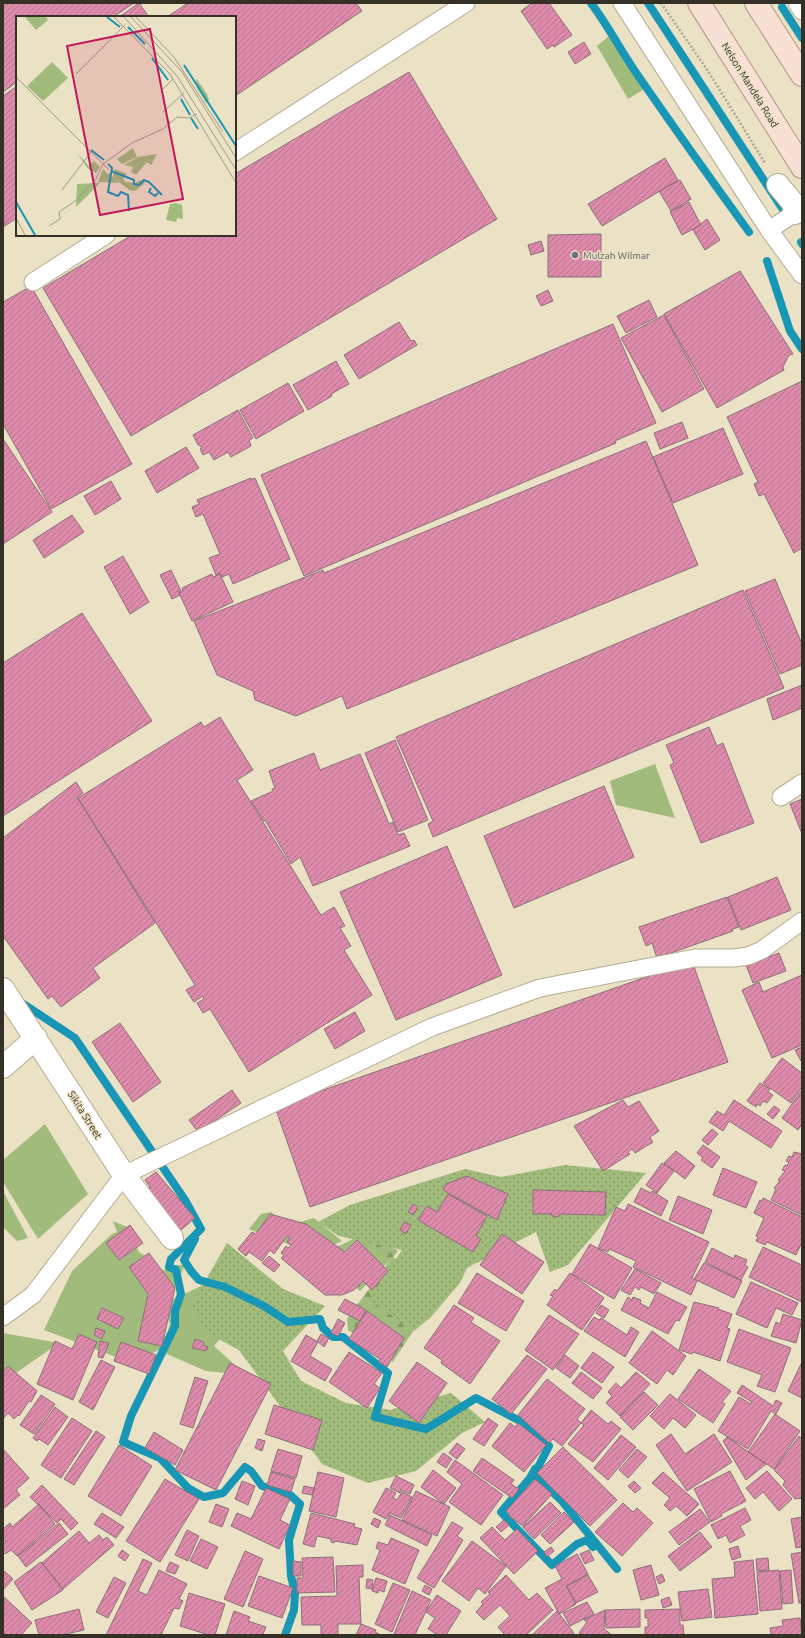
<svg xmlns="http://www.w3.org/2000/svg" width="805" height="1638" font-family="Ubuntu,sans-serif">
<defs>
<pattern id="forest-firs" width="22" height="20" patternUnits="userSpaceOnUse"><rect width="22" height="20" fill="#a0bb7b"/><path d="M5 1l3.5 6h-7zM16 11l3.5 6h-7z" fill="#839865"/></pattern>
<pattern id="park-dots" width="8" height="8" patternUnits="userSpaceOnUse"><rect width="8" height="8" fill="#a0bb7b"/><path d="M2 2h.1M6 6h.1" fill="none" stroke="#839865" stroke-width="1.8" stroke-linecap="round"/></pattern>
<pattern id="building-hatch" width="6" height="6" patternUnits="userSpaceOnUse"><rect width="6" height="6" fill="#de8aab"/><path d="M-1 1l2-2M0 6l6-6M5 7l2-2" fill="none" stroke="#b5718b"/></pattern>
</defs>
<rect width="100%" height="100%" fill="#ebe1c5"/>
<path fill="#a0bb7b" d="M609,36L646,88L628,99L597,46Z
M655,764L675,818L616,805L610,781Z
M45,1124L88,1194L38,1239L3,1182V1160Z
M3,1191L28,1238L17,1241L3,1227Z
M272,1212L277,1229L314,1218L342,1241L314,1254L249,1229L261,1214Z
M113,1221L127,1227L139,1252L145,1256L172,1300L203,1285L249,1304L214,1346L246,1375L206,1371L162,1352L170,1324L163,1305L160,1349L135,1364L44,1330L72,1271L112,1234L117,1232Z
M175,1265H185L174,1290L154,1274Z
M3,1333L59,1343L3,1382Z"/>
<path fill="url(#forest-firs)" d="M368,1232L398,1251L393,1257L441,1287L393,1362L348,1330L347,1319L390,1260L360,1291L320,1255Z"/>
<path fill="url(#park-dots)" d="M565,1165L646,1173L568,1265L550,1272L536,1232L467,1268L460,1283L431,1317L414,1331L369,1300L402,1250L339,1236L318,1222L350,1205L465,1169L501,1177Z
M227,1243L283,1289L325,1306L283,1351L301,1381L346,1403L390,1410L451,1393L485,1422L462,1433L416,1471L368,1483L322,1464L239,1350L207,1333L191,1306Z"/>
<g fill="none" stroke-linecap="round" stroke-linejoin="round">
<path stroke="#1796b5" stroke-width="8" d="M591,3C609,27 622,53 639,77C675,129 712,181 749,232
M648,3L784,211
M782,7L802,38
M801,242L802,244
M767,261L790,331L802,349
M19,1001L75,1038L185,1200L201,1229L171,1259L169,1267L176,1270L181,1294L175,1311V1326L131,1416L123,1442L160,1458L188,1488L204,1497L223,1493L245,1467L251,1471L262,1486L289,1494L300,1504L289,1540L291,1576L295,1593L294,1610L285,1635
M195,1239L184,1260L191,1271L199,1280L225,1287L264,1306L288,1322L320,1319L323,1328L333,1337H343L388,1373L375,1417L426,1429L476,1398L524,1423L549,1446L534,1475L561,1500L617,1569
M535,1469L530,1478L501,1512L552,1565L577,1544L587,1540L593,1547"/>
</g>
<path fill="url(#building-hatch)" stroke="#8c707a" d="M3,3H134L113,17H17V82L3,92Z
M139,3L149,17H119Z
M188,3H356L362,11L235,96V17H167Z
M532,3H549L572,35L554,47L553,45L547,49L521,11Z
M584,42L591,54L575,64L568,52Z
M409,72L497,219L131,436L43,288L132,235H235V174Z
M17,86V218L3,227V96Z
M665,158L678,180L602,226L588,204Z
M680,180L691,199L671,211L659,191Z
M689,202L701,225L682,235L670,212Z
M707,219L720,240L705,250L693,230Z
M601,234V277H548V235Z
M541,241L544,251L531,255L528,245Z
M740,271L793,354L789,355L783,367L784,370L717,408L664,314Z
M31,286L132,464L51,509L3,424V302Z
M548,290L553,301L541,306L536,296Z
M649,300L657,317L626,333L617,316Z
M664,315L704,389L662,412L621,338Z
M399,322L411,341L414,340L417,345L359,379L344,355Z
M613,324L656,423L615,441L616,443L304,576L261,475Z
M336,361L349,384L331,394L332,396L308,410L293,385Z
M802,381V548L794,553L764,494L759,496L754,484L758,482L727,417Z
M288,383L304,411L256,439L240,410Z
M238,410L253,438L249,440L251,446L231,457L228,452L214,460L209,452L203,455L200,449L202,448L199,445H198L193,435Z
M682,422L688,438L660,449L654,433Z
M723,428L743,474L673,503L653,457Z
M3,439L52,512L3,544Z
M646,441L698,565L347,709L342,696L296,716L255,700L253,691L217,675L194,621L323,570L324,573Z
M186,447L199,468L157,493L145,471Z
M251,478V480L255,478L290,559L233,584L229,574L222,577L220,573L216,575L209,558L220,554L203,514L196,517L192,507L199,504L197,500Z
M111,481L121,499L95,515L84,496Z
M72,515L84,532L44,558L33,540Z
M123,556L149,602L130,614L104,567Z
M171,570L181,591L178,592L180,595L172,599L160,575Z
M212,574L213,577L220,574L233,602L192,621L179,593L183,591L182,588Z
M775,579L802,644V665L780,674L745,591Z
M743,590L784,688L433,837L428,824L433,821L396,737Z
M82,613L152,721L3,816V663Z
M802,685V708L773,720L767,699Z
M220,717L253,770L237,780L321,915L334,907L345,926L340,928L351,946L344,950L372,995L249,1072L210,1009L203,1013L197,1003L204,999L203,996L194,1002L186,990L195,985L78,798L201,722L204,727Z
M709,727L717,746L723,743L754,823L701,843L670,765L674,763L666,745Z
M395,740L428,820L398,832L365,753Z
M314,753L320,770L360,754L389,824L393,822L398,835L404,833L410,846L313,886L300,857L291,864L265,820L264,821L251,801L273,791L272,789L275,788L269,771Z
M76,782L83,793L77,797L155,923L93,968L100,978L61,1007L52,996L48,999L3,936V838Z
M604,786L634,857L514,908L484,836Z
M802,799V834L790,804Z
M447,846L502,975L396,1020L340,892Z
M777,877L791,910L741,930L728,897Z
M727,897L739,927L732,929L733,931L657,958L652,943L646,946L639,927Z
M779,953L786,971L753,983L746,965Z
M692,961L728,1062L310,1207L275,1107Z
M802,975V1045L772,1058L742,990L759,982L763,992Z
M355,1012L365,1031L335,1049L324,1029Z
M120,1023L161,1082L133,1102L92,1042Z
M802,1047V1060L801,1061L795,1050Z
M782,1058L802,1073V1087L791,1103L763,1083Z
M760,1083L770,1089L768,1092L773,1095L767,1103L763,1101L760,1106L757,1104L756,1107L747,1101Z
M232,1090L241,1103L198,1132L189,1120Z
M802,1090V1124L798,1130L782,1118Z
M623,1100L628,1107L639,1101L659,1131L650,1137L653,1142L635,1153L632,1149L628,1152L630,1154L603,1171L574,1126Z
M734,1100L782,1131L771,1148L729,1121L723,1131L709,1122L717,1111L724,1115Z
M774,1106L780,1110L773,1119L767,1114Z
M712,1129L718,1134L708,1145L702,1140Z
M703,1145L720,1157L712,1168L701,1160L703,1158L697,1153Z
M676,1151L695,1166L685,1179L664,1163Z
M794,1152L802,1154V1215L771,1200L776,1189L774,1188L780,1181L778,1180L785,1171L782,1170L785,1165L787,1166L789,1162L786,1161L789,1156L792,1157Z
M662,1163L674,1171L657,1193L646,1185Z
M723,1168L757,1182L746,1208L713,1195Z
M156,1172L195,1218L175,1235L141,1195L150,1187L145,1180Z
M467,1176L508,1194L497,1220L443,1190L446,1184Z
M641,1188L651,1193L652,1191L668,1201L661,1216L634,1202Z
M533,1190L606,1192L605,1215L559,1214V1217L552,1216V1214H533Z
M448,1194L487,1216L476,1236L481,1239L473,1252L418,1220L427,1206L437,1212Z
M678,1196L712,1210L703,1234L669,1220Z
M763,1198L802,1217V1242L796,1255L767,1242L765,1245L756,1241L758,1237L756,1236L764,1218L754,1213L760,1200L762,1201Z
M413,1204L418,1207L413,1215L408,1212Z
M628,1204L709,1242L692,1278L697,1281L691,1295L633,1267L636,1261L609,1249L608,1252L598,1248L616,1207L625,1211Z
M270,1214L306,1224L345,1252L357,1240L388,1271L372,1290L363,1281L354,1290L342,1295H325L281,1258L284,1255L281,1253L286,1246L288,1248L291,1245L287,1242L290,1238L287,1236L274,1254L270,1250L262,1261L249,1252L246,1256L238,1249L252,1232L256,1234Z
M404,1222L411,1225L406,1234L400,1230Z
M130,1225L143,1243L119,1260L106,1243Z
M502,1234L544,1262L522,1294L480,1265Z
M590,1244L632,1268L614,1299L572,1274Z
M763,1247L802,1265V1302L749,1277Z
M712,1248L734,1259L735,1255L747,1260L745,1265L748,1267L741,1280L705,1262Z
M149,1253L175,1288L162,1346L138,1341L148,1294L129,1267Z
M269,1256L280,1265L274,1272L262,1263Z
M704,1263L742,1281L734,1298L694,1279Z
M635,1269L661,1283L654,1294L641,1287L639,1290L635,1287L630,1295L621,1290Z
M477,1273L524,1301L506,1331L458,1303Z
M570,1273L604,1298L582,1330L547,1305L553,1296L550,1295L555,1289L557,1291Z
M751,1282L798,1303L792,1315L776,1308L767,1328L736,1314Z
M657,1292L687,1307L679,1321L676,1320L668,1334L621,1310L628,1297L632,1300L633,1297L641,1300L640,1303L649,1308Z
M345,1299L366,1310L360,1321L338,1310Z
M694,1302L719,1308L718,1309L732,1314L727,1328L730,1329L720,1361L693,1352L692,1354L679,1350Z
M454,1305L474,1318L471,1322L500,1341L470,1384L441,1363L442,1360L424,1348Z
M601,1305L609,1310L604,1318L596,1313Z
M102,1308L124,1318L118,1329L97,1319Z
M367,1311L404,1338L387,1367L379,1362L380,1359L349,1339Z
M783,1314L802,1320L796,1343L771,1336L776,1322L780,1324Z
M549,1315L579,1334L553,1370L525,1350Z
M594,1317L599,1320L601,1318L627,1335L631,1327L639,1332L625,1357L584,1331Z
M338,1319L345,1323L338,1336L331,1333Z
M96,1328L105,1331L102,1339L94,1335Z
M739,1329L791,1348L775,1392L757,1386L762,1375L727,1362Z
M652,1331L686,1356L673,1375L667,1370L657,1384L629,1363Z
M79,1334L97,1342L73,1400L37,1384L55,1341L72,1349Z
M321,1334L329,1338L324,1347L317,1341Z
M306,1335L318,1342L310,1356L332,1369L325,1381L291,1361Z
M195,1339L204,1342L203,1345L208,1347L206,1351L192,1348Z
M100,1341L109,1343L103,1358L98,1357Z
M121,1342L156,1355L149,1374L114,1361Z
M349,1352L382,1373L374,1384L380,1388L367,1408L329,1382Z
M593,1352L614,1367L602,1383L581,1368Z
M527,1355L547,1369L511,1414L492,1399Z
M565,1355L579,1366L570,1378L556,1368Z
M101,1360L115,1367L93,1410L79,1402Z
M417,1362L447,1383L419,1423L389,1401Z
M802,1362V1398L788,1391Z
M230,1363L271,1384L216,1490L175,1470Z
M8,1366L37,1391L31,1402L29,1401L19,1416L18,1415L14,1419L8,1413L3,1419V1372Z
M699,1369L731,1391L722,1402L725,1404L713,1423L678,1399Z
M581,1372L602,1388L593,1399L572,1383Z
M636,1372L650,1384L620,1416L606,1403L612,1396L608,1392L616,1383L621,1388Z
M195,1377L208,1381L193,1428L180,1424Z
M547,1379L585,1409L577,1419L581,1423L562,1446L553,1439L549,1443L518,1415Z
M742,1385L773,1406L776,1400L782,1403L776,1414L771,1411L748,1449L718,1431L739,1397L751,1404L752,1402L737,1393Z
M644,1392L658,1405L633,1430L620,1417Z
M670,1394L696,1415L685,1428L673,1418L664,1429L650,1416Z
M41,1395L55,1404L34,1434L20,1425Z
M274,1405L322,1420L313,1450L265,1434Z
M55,1407L68,1417L48,1445L39,1439L37,1441L33,1438Z
M591,1410L608,1424L611,1421L621,1429L593,1462L568,1444L584,1425L581,1423Z
M775,1414L800,1431L774,1469L748,1452Z
M72,1418L92,1431L61,1478L41,1465Z
M488,1418L498,1425L484,1446L473,1439Z
M510,1423L515,1427L518,1423L546,1445L524,1472L492,1446Z
M96,1431L105,1437L74,1485L64,1479Z
M154,1432L183,1450L175,1465L145,1448Z
M671,1434L685,1454L714,1434L732,1462L687,1491L656,1445Z
M621,1435L636,1447L608,1480L594,1468Z
M799,1436L802,1439V1498L795,1499L783,1485L785,1481L774,1470Z
M727,1437L766,1464L746,1480L723,1441Z
M258,1439L265,1441L262,1451L255,1448Z
M457,1443L465,1449L457,1459L449,1453Z
M119,1445L152,1466L121,1516L88,1496Z
M563,1447L617,1500L590,1526L537,1473Z
M3,1449L29,1478L16,1490L20,1495L3,1509Z
M278,1449L302,1456L296,1478L271,1471Z
M637,1449L647,1457L628,1478L619,1470Z
M443,1453L452,1459L446,1468L437,1462Z
M482,1458L514,1480L511,1484L519,1489L512,1498L473,1471Z
M455,1460L503,1495L481,1525L449,1502L462,1484L447,1472Z
M433,1470L456,1488L444,1504L421,1487Z
M730,1471L746,1501L721,1514L722,1516L711,1522L694,1489Z
M767,1471L792,1499L779,1511L763,1492L755,1499L746,1488Z
M271,1472L295,1479L291,1492L267,1485Z
M318,1472L344,1478L336,1517L309,1511Z
M663,1472L699,1504L687,1516L676,1506L670,1511L664,1505L670,1498L652,1483Z
M396,1476L414,1485L410,1494L401,1490L400,1493L390,1488Z
M165,1479L199,1499L160,1562L126,1541Z
M535,1479L552,1494L523,1526L509,1516L510,1514L506,1511Z
M242,1481L255,1486L248,1505L235,1499Z
M634,1481L641,1488L635,1493L628,1486Z
M42,1485L78,1523L71,1530L61,1519L57,1523L30,1497Z
M304,1486L314,1488L312,1495L302,1493Z
M266,1488L290,1499L280,1520L290,1525L279,1549L231,1526L237,1513L251,1519Z
M386,1488L396,1493L393,1498L397,1500L402,1492L412,1497L401,1518L390,1513L386,1519L373,1512Z
M416,1491L450,1507L437,1536L402,1520Z
M550,1502L561,1513L534,1539L523,1527Z
M623,1503L633,1512L637,1508L653,1523L622,1556L595,1532Z
M39,1504L55,1524L17,1556L11,1550L5,1554L3,1552V1544L6,1542L3,1539V1529L10,1523L12,1527Z
M216,1504L229,1509L222,1527L209,1522Z
M745,1508L751,1520L740,1526L745,1535L730,1543L726,1535L718,1539L711,1525Z
M700,1509L710,1522L679,1545L669,1532Z
M564,1512L574,1522L550,1544L541,1535Z
M102,1513L124,1527L116,1538L94,1524Z
M311,1513L355,1524L354,1527L362,1529L357,1545L335,1541L334,1543L331,1542V1539L317,1536L314,1547L303,1544Z
M390,1515L432,1535L427,1546L385,1525Z
M802,1517V1547L796,1548L791,1519Z
M374,1518L381,1521L378,1528L371,1524Z
M504,1520L509,1525L501,1532L496,1527Z
M452,1522L463,1528L457,1536L463,1540L434,1588L417,1578Z
M59,1523L68,1534L26,1567L18,1556Z
M492,1527L505,1540L517,1529L538,1551L514,1574L480,1538Z
M187,1530L199,1536L188,1561L175,1555Z
M79,1531L89,1543L99,1535L103,1540L107,1537L114,1545L63,1589L42,1563Z
M700,1532L712,1547L680,1571L668,1556Z
M391,1538L419,1550L405,1584L372,1570L380,1550L376,1548L378,1542L388,1545Z
M201,1539L218,1547L207,1569L190,1561Z
M472,1541L506,1566L485,1594L478,1588L469,1601L442,1581Z
M738,1546L741,1557L732,1560L729,1549Z
M551,1547L554,1551L547,1557L544,1552Z
M122,1550L129,1555L125,1561L118,1556Z
M589,1550L594,1560L585,1564L580,1554Z
M245,1551L263,1559L243,1607L224,1599Z
M802,1552V1603H799L791,1554Z
M577,1554L588,1574L566,1586L576,1604L559,1614L545,1588L562,1579L555,1566Z
M333,1557L335,1592L297,1593V1578H303L302,1558Z
M768,1558L769,1570L757,1571L756,1559Z
M143,1559L152,1563L138,1591L147,1595L159,1570L187,1584L179,1599L183,1601L179,1609L174,1608L161,1635H106Z
M753,1560L758,1614L715,1618L712,1579L735,1577L734,1562Z
M293,1561L301,1562V1576H293Z
M41,1562L63,1590L32,1610L14,1582Z
M170,1562L179,1566L175,1574L166,1571Z
M363,1565V1577H359L361,1624H338V1635H321V1625H302L301,1597L337,1596L336,1566Z
M651,1565L659,1595L641,1600L633,1570Z
M3,1570L13,1579L3,1590Z
M779,1570L782,1609L760,1611L757,1572Z
M791,1570L793,1603L783,1604L780,1571Z
M662,1574L665,1581L659,1584L656,1577Z
M506,1575L529,1600L537,1593L553,1610L526,1635H505L498,1627L510,1616L500,1605L484,1620L476,1612L483,1604L481,1602L490,1594L488,1592Z
M588,1575L598,1592L576,1603L567,1586Z
M259,1576L293,1588L282,1618L248,1606Z
M114,1577L126,1583L108,1618L96,1612Z
M376,1578L387,1581L384,1592L379,1590L378,1593L372,1591Z
M367,1579L373,1580L372,1589L366,1588Z
M393,1583L410,1590L392,1632L375,1624Z
M425,1585L432,1589L429,1595L422,1591Z
M708,1589L712,1617L682,1621L678,1592Z
M412,1591L431,1600L415,1635H396L394,1634Z
M189,1593L225,1604L215,1635H209L180,1626Z
M437,1595L461,1611L446,1635H438L428,1629L435,1618L426,1612Z
M4,1597L32,1623L21,1635H3Z
M669,1597L672,1605L663,1608L661,1600Z
M587,1602L594,1614L570,1626L563,1613Z
M79,1609L84,1630L62,1635H39L35,1620Z
M640,1609V1627L606,1628L605,1610Z
M680,1609V1625H683L684,1635H645V1627H648V1618H645V1610Z
M605,1610L604,1629L612,1635H584L579,1633L587,1622L584,1620Z
M234,1611L250,1617L248,1621L266,1627L263,1634L265,1635H226Z
M557,1611L574,1633L571,1635H532Z
M800,1618L802,1635H771L770,1628L783,1626L782,1620Z
M361,1624L376,1630L375,1632L381,1635H356Z"/>
<g fill="none" stroke-linecap="round" stroke-linejoin="round">
<g stroke="#b6ad92" stroke-width="19">
<path id="lane" d="M622,3L769,230L802,275
M797,3L802,11
M235,152L466,3
M769,230L795,213H802
M33,282L106,235
M781,797L802,783
M3,1317L33,1295L124,1175L432,1027L540,988L695,958H734L748,956L762,950L802,921"/>
</g>
<g stroke="#b6ad92" stroke-width="24">
<path id="street" d="M778,185L793,203L795,213
M3,989L124,1175L172,1238
M3,1067L36,1038"/>
</g>
<g stroke="#b19584" stroke-width="24">
<path id="primary" d="M699,3L802,167
M756,3L802,75"/>
</g>
<path stroke="#aea690" stroke-width="2.5" stroke-dasharray="2 2" stroke-linecap="butt" d="M661,3L708,71L765,163"/>
<use href="#lane" stroke="#fff" stroke-width="17"/>
<use href="#street" stroke="#fff" stroke-width="22"/>
<use href="#primary" stroke="#f8e0d4" stroke-width="22"/>
</g>
<circle fill="#6b7280" stroke="#ebe1c5" stroke-width="1.5" cx="575" cy="255" r="4"/>
<g text-anchor="middle" dominant-baseline="central" stroke-width="3" stroke-linejoin="round" paint-order="stroke">
<g font-size="10" fill="#343025" stroke="#ebe1c5">
<text transform="translate(750 85) rotate(58)">Nelson Mandela Road</text>
<text transform="translate(85 1115) rotate(58)">Sikita Street</text>
</g>
<g font-size="10" fill="#5b616d" stroke="#ebe1c5" text-anchor="start">
<text x="583" y="255">Mulzah Wilmar</text>
</g>
</g>
<g transform="translate(16 16)">
<rect width="220" height="220" fill="#ebe1c5"/>
<path d="M9,1H30L32,4L20,14ZM36,46L52,62L27,85L11,70ZM117,132L121,141L106,148L101,143ZM61,137L73,150L78,145L84,151L80,157L72,153ZM87,153L92,158L95,156L94,161L103,159L100,164L104,167L82,166ZM84,167L60,191L61,168Z" fill="#a0bb7b"/>
<path d="M160,187L166,189L167,203L161,202L160,206L150,204L154,188Z" fill="#a0bb7b"/>
<path d="M180,62L191,78L193,84L190,87L181,72ZM141,138L135,149L131,146L120,159L115,156L117,151L108,149L122,141ZM99,153L111,158L107,163L110,166L119,167L125,164L129,167L119,175L113,174L97,161Z" fill="#a0bb7b"/>
<path fill="none" stroke="#1796b5" stroke-width="2" d="M91,1L104,11M112,11L129,28M136,42L152,64M168,49L220,130M165,83L174,99M175,102L182,113M75,134L88,144M92,148L96,152L92,176L102,180L105,176L112,179L113,195M95,155L118,164V168L123,169L128,164L133,166L146,179M135,172L133,176L139,180L142,177M0,186L19,219"/>
<path fill="none" stroke="#a29a85" stroke-width="1" d="M98,1L154,58L220,167M108,1L161,60L220,154M115,1L166,56L220,142M120,1L158,41L207,116M60,58L109,9M0,61L93,154M147,73L157,63M147,96L168,77M151,102L154,107L161,101L173,102L181,98M46,174L75,136M0,202L9,219M33,210L44,203L43,196L58,186L80,163L87,148L116,127L147,113L154,107"/>
<path fill="#c2185b" fill-opacity="0.15" stroke="#c2185b" stroke-width="2" d="M134,13L167,183L84,199L51,30Z"/>
<rect width="220" height="220" fill="none" stroke="#343025" stroke-width="2"/>
</g>
<rect width="805" height="1638" fill="none" stroke="#343025" stroke-width="8"/>
</svg>
